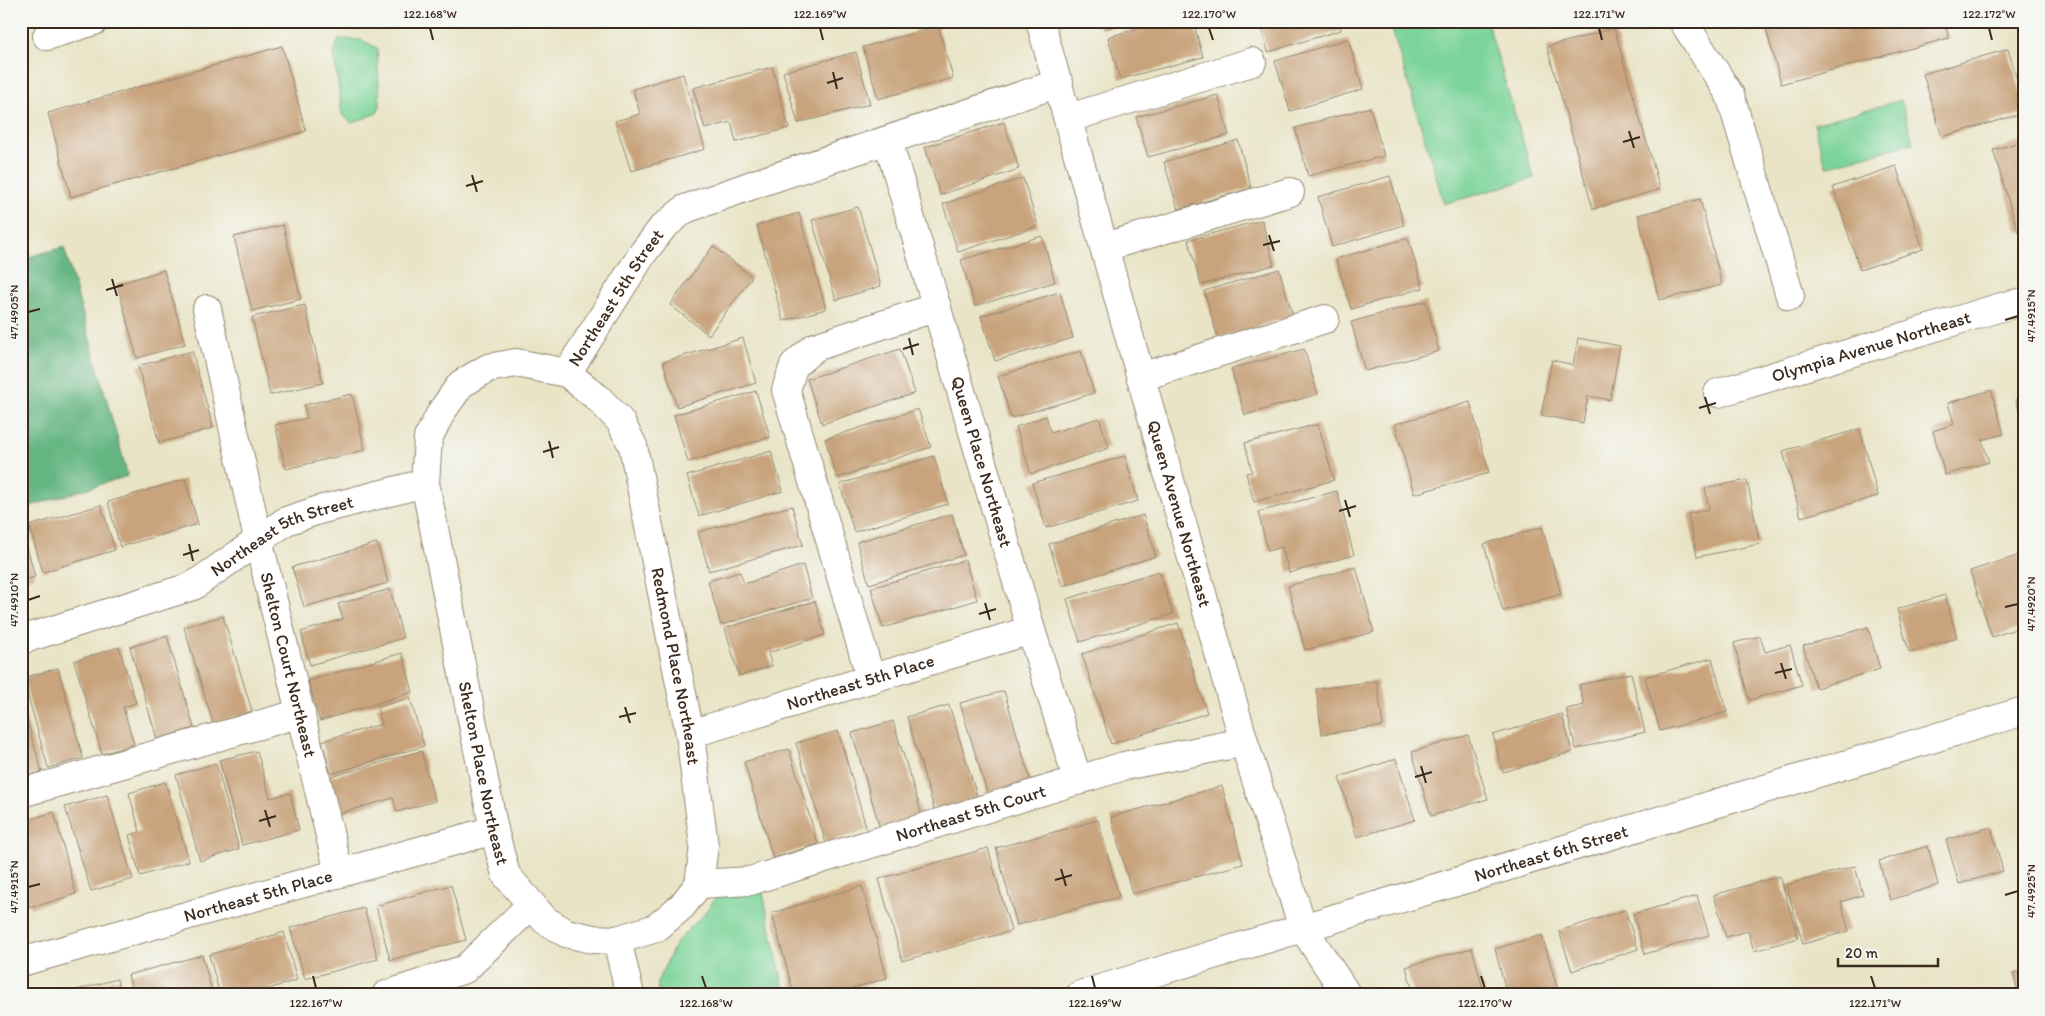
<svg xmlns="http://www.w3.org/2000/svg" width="2045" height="1016" font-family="Itim,sans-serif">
<rect width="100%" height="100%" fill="#f6f6f2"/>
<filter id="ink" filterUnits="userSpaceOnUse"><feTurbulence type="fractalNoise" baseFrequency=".02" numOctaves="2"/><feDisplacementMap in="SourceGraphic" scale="10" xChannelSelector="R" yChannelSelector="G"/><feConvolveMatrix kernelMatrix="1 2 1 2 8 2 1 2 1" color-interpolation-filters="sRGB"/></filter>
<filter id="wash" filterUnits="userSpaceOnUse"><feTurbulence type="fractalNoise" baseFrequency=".0096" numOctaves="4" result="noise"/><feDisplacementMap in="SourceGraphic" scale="20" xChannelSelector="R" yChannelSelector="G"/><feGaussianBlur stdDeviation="1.12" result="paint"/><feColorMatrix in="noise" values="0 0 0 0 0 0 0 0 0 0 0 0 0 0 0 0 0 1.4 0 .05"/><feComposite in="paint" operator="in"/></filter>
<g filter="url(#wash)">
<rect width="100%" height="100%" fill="#e9e4c6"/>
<path fill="#7cd49a" stroke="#5c7f5c" d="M1416,21H1487L1534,178L1444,204L1392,29Z
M339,39L362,40L377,48L380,105L377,113L352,123L342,115L334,53Z
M1901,100L1913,143L1826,167L1814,124Z
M719,892L763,893L785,995H659L657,982L677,941L705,913Z"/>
<path fill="#65b682" stroke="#507050" d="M64,247L128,476L21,509V259Z"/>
<g id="blocks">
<path fill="#c8a37c" d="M1102,21H1129V22L1104,29Z
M1164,21H1193L1203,57L1120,79L1108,37Z
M1259,21H1339L1341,30L1268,52Z
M1764,21H1944L1949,38L1781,84Z
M938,26L953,78L878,99L863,47Z
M1614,28L1660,189L1593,209L1547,47Z
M1348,39L1363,89L1290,111L1275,61Z
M282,46L306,131L71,197L48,113Z
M2008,49L2024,103V113L1942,137L1923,74Z
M856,52L870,104L798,123L783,72Z
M772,67L789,128L736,142L731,122L705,129L693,88Z
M683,74L705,149L631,171L615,121L640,114L633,89Z
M1218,95L1229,135L1148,157L1136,117Z
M1370,107L1384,156L1308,176L1295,128Z
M1004,122L1019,169L940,195L925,147Z
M1238,140L1251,188L1178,209L1164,162Z
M2024,141V231L2018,232L1993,150Z
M1896,166L1923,249L1860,270L1833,187Z
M1390,176L1404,225L1332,247L1318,197Z
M1023,178L1038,226L958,252L943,204Z
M1700,199L1722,285L1659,300L1638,215Z
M858,207L881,286L836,300L812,220Z
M799,213L826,309L783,321L757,225Z
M1262,220L1274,265L1201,285L1188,240Z
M283,225L301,299L252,311L234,237Z
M1042,236L1055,282L975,306L961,260Z
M1408,238L1423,288L1351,309L1336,259Z
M713,246L752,277L709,335L670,305Z
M1279,269L1293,316L1218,338L1204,291Z
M164,270L185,344L137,358L117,284Z
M1060,292L1073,338L995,361L981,316Z
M1426,301L1439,351L1365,371L1351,322Z
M305,305L323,383L270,395L252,317Z
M743,338L756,383L677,407L663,362Z
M1578,338L1620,346L1610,400L1588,396L1583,423L1541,415L1552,360L1573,365Z
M900,349L915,393L822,424L807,379Z
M1304,349L1318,394L1245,415L1231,369Z
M192,351L213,428L159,443L138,366Z
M1081,351L1094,393L1011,418L998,376Z
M1991,390L2004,434L1982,440L1989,462L1945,475L1933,431L1954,424L1948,403Z
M756,391L770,437L688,462L674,415Z
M352,394L365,450L286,469L275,425L307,418L304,405Z
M2024,398V425H2023L2016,400Z
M1470,402L1489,473L1414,494L1395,424Z
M918,409L931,447L837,478L825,439Z
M1046,416L1051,433L1099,418L1109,448L1031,474L1016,427Z
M1318,424L1334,480L1254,502L1246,473L1252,472L1245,443Z
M1860,429L1878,496L1801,517L1783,451Z
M771,451L783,491L699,516L687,476Z
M934,456L948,504L854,532L840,484Z
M1125,456L1138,501L1046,528L1032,483Z
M185,479L198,524L120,547L108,502Z
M1747,480L1760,544L1697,557L1688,514L1709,509L1705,488Z
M1337,491L1354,555L1289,573L1282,547L1268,551L1258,512Z
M101,505L115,550L43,572L29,526Z
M792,506L803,545L709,571L698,532Z
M952,514L964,555L869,584L857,542Z
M1143,515L1156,556L1062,586L1049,544Z
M1542,527L1561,594L1503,611L1484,544Z
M23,531L35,577L21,581V532Z
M377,543L388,583L304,607L292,567Z
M2023,554L2024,626L1992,637L1970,571Z
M965,560L977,600L883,628L871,588Z
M803,565L812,598L721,625L708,581L740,572L744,584Z
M1356,567L1374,632L1305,650L1288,586Z
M1159,571L1173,614L1080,642L1067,599Z
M390,589L403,638L310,665L301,632L343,619L338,604Z
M1945,595L1957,638L1909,652L1897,609Z
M815,601L825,635L768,653L772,666L739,676L725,628Z
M223,616L252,711L213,723L184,627Z
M1178,623L1207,713L1111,744L1082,654Z
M1868,627L1880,669L1816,688L1803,646Z
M167,636L194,728L157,739L130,647Z
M1760,636L1765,652L1790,645L1802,685L1749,700L1734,643Z
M119,647L136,703L123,707L134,744L102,754L74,661Z
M402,653L413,692L320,721L308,681Z
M1712,658L1727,712L1660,731L1645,677Z
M58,668L83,758L48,768L23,678Z
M1631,673L1645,732L1576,749L1566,709L1584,705L1579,685Z
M1377,681L1383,726L1322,734L1316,689Z
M1004,691L1032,785L989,799L960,703Z
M410,698L424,746L331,774L322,741L382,724L377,707Z
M21,701L42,772L21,778Z
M949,705L978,799L935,812L907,717Z
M1562,714L1572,752L1503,772L1493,735Z
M893,721L922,815L880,828L852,733Z
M838,731L867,830L826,843L796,743Z
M1468,735L1488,799L1431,816L1412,752Z
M789,749L818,844L773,858L744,762Z
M257,751L270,798L290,793L299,830L242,845L219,760Z
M421,751L435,801L397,812L393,798L334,815L323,779Z
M1396,759L1415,820L1357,837L1339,777Z
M216,763L239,849L200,861L176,775Z
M165,782L189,861L140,876L129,835L140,832L129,793Z
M1222,786L1243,864L1132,894L1111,817Z
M107,795L133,879L91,891L65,807Z
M54,812L76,894L30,908L21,876V822Z
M1098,820L1119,897L1017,925L996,848Z
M1991,827L2003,871L1959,884L1946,840Z
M1928,846L1938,885L1890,900L1879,861Z
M988,848L1011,931L902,961L879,879Z
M1855,866L1863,895L1841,902L1849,931L1803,944L1786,885Z
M1780,876L1798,938L1754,951L1748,931L1726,937L1714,895Z
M451,885L466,940L390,960L376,906Z
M862,886L887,978L831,995H794L772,913Z
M1697,896L1709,935L1645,954L1633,914Z
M364,908L378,959L305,979L290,928Z
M1625,910L1638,949L1572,971L1559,931Z
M284,932L297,980L249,995H220L209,955Z
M1542,935L1558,991L1546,995H1507L1495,949Z
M1472,948L1485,995H1414L1406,967Z
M202,955L213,995H134L128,975Z
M2024,970V995H2019L2013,973Z
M117,979L121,995H62V994Z"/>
</g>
</g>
<g filter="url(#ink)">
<use href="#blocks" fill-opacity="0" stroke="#928772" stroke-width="1"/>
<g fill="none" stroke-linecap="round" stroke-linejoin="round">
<g stroke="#928772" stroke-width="30">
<g id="minor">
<path id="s1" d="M1040,21L1244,742L1303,928L1347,995"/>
<path d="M1683,21L1730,95L1790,296"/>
<path d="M47,36L94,21"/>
<path d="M1069,118L1252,62"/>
<path id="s2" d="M888,141L1031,630L1078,781"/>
<path d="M1105,247L1290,192"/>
<path id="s3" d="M207,309L258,539L339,873"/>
<path id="s4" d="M567,373L599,399L620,421L633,446L690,734L704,846L699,884L682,906L656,928L617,940"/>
<path d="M1141,377L1325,319"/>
<path id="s5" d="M1718,393L2008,305L2024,302"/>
<path id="s6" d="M425,483L494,830L506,875L545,920L566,933L593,939L617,940L630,995"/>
<path id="s7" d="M21,640L193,586L286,521L319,510L425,483L428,438L442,411L461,384L488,368L516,363L567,373L643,253L663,227L685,209L758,183L1059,83"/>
<path d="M871,679L786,390L794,365L815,347L937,307"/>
<path id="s8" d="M690,734L1031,630"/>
<path d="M21,793L301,713"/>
<path id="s9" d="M699,884L750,881L1124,766L1244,742"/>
<path id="s10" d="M21,962L494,830"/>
<path d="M386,995L465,969L531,905"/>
<path id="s11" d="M1080,995L2024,711"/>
</g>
</g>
<use href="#minor" stroke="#fff" stroke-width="28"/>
</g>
</g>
<path fill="none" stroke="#3b2a1e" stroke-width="2" d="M430,28L433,40M820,28L823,40M1209,28L1213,40M1599,28L1602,40M1989,28L1992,40M833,72L837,89M827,83L843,78M1629,131L1634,148M1623,142L1640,137M472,175L477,192M466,186L483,181M1269,235L1274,251M1263,245L1280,241M112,279L117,296M106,290L123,285M28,312L40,309M2005,320L2018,316M909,338L913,355M903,349L919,344M1705,397L1710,414M1699,408L1716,403M549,441L553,458M543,452L559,447M1345,500L1350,517M1339,511L1356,506M189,544L193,561M183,555L199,550M28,600L40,596M985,603L990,620M2005,607L2018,604M979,614L996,609M1781,663L1786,679M1775,673L1792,669M625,707L630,723M619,717L636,713M1421,766L1426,783M1415,777L1432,772M265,810L270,827M259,821L276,816M1061,869L1066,886M1055,880L1072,875M28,887L40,884M2005,895L2018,891M313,976L316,988M702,976L706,988M1092,976L1095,988M1481,976L1485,988M1871,976L1875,988"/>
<g text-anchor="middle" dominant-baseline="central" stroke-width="5" stroke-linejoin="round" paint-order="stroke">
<g font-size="18" fill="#3b2a1e" stroke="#f6f6f2">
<text stroke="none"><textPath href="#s7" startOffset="748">Northeast 5th Street</textPath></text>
<text stroke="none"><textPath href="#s5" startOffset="160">Olympia Avenue Northeast</textPath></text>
<text stroke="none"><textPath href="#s2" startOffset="334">Queen Place Northeast</textPath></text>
<text stroke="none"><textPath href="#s1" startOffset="512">Queen Avenue Northeast</textPath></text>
<text stroke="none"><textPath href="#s7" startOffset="284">Northeast 5th Street</textPath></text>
<text stroke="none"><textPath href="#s3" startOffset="365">Shelton Court Northeast</textPath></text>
<text stroke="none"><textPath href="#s4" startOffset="324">Redmond Place Northeast</textPath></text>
<text stroke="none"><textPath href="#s8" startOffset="178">Northeast 5th Place</textPath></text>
<text stroke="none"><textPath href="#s6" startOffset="296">Shelton Place Northeast</textPath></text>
<text stroke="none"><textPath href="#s9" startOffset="282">Northeast 5th Court</textPath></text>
<text stroke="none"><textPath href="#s11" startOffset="492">Northeast 6th Street</textPath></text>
<text stroke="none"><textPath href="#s10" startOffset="246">Northeast 5th Place</textPath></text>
</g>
</g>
<rect width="2045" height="1016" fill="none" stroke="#f6f6f2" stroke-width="55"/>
<path d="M1838 958v8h100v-8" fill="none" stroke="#3b2a1e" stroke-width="2.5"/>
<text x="1845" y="958" font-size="15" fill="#3b2a1e" stroke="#f6f6f2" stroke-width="4" paint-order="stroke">20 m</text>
<rect x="28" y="28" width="1990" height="960" fill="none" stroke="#3b2a1e" stroke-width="2"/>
<g font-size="12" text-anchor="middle" fill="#3b2a1e">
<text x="430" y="18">122.168°W</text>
<text x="820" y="18">122.169°W</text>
<text x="1209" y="18">122.170°W</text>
<text x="1599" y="18">122.171°W</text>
<text x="1989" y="18">122.172°W</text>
<text transform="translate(14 312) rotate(-90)" y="4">47.4905°N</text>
<text transform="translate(2031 316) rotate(-90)" y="4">47.4915°N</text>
<text transform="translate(14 600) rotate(-90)" y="4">47.4910°N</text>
<text transform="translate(2031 604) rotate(-90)" y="4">47.4920°N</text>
<text transform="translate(14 887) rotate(-90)" y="4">47.4915°N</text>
<text transform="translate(2031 891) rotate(-90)" y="4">47.4925°N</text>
<text x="316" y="1007">122.167°W</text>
<text x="706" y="1007">122.168°W</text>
<text x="1095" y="1007">122.169°W</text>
<text x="1485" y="1007">122.170°W</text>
<text x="1875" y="1007">122.171°W</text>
</g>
</svg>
